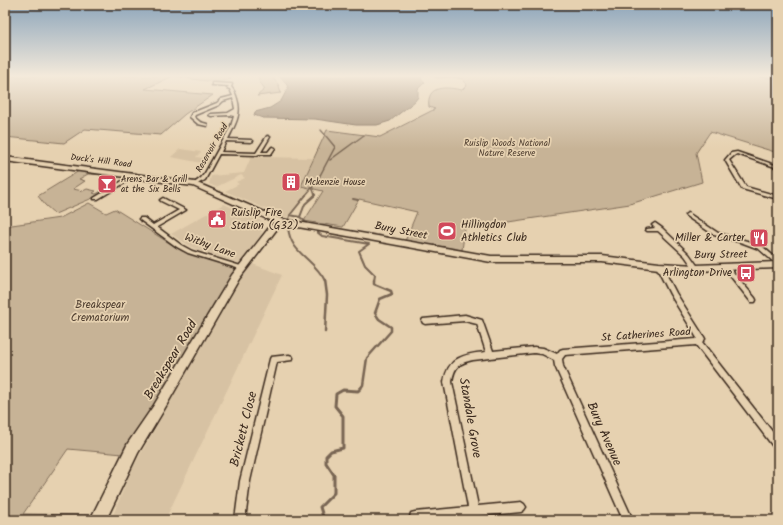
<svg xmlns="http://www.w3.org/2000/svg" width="783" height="525" font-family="Kalam,sans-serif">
<rect width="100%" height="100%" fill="#e6d1b0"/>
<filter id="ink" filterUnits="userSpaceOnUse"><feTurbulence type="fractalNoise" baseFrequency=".025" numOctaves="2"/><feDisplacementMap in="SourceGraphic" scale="8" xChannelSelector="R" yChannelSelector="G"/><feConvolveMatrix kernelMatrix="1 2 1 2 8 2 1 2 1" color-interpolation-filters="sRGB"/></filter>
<g filter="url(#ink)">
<path fill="#d7c2a3" d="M180,149L201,152L196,157L210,159L207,164L171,157Z
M252,155H260L259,157L313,158L301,186L310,188L286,218L225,191L239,184L236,182L245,178L241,175L216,187L209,184L211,176L244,173Z
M224,204L264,222L261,235L240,263L198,251L171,234Z
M250,263L282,275L165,520H111L132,469Z"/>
<path fill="#c7b396" stroke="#816e5a" d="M5,76H173L145,89L213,95L185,114L161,135L85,129L64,143L5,137Z
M174,76H228L231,79C216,85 190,78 174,76Z
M259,76H271L278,84L281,93L257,96L265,89L259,81Z
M431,76H778V153L710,132L696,153L702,182L630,204L481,226L466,222L462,250L405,241L417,212L359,199L343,227L304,221L323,191L301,186L327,130L380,137L435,109L429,107C426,84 447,87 462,90L467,85L463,79L452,77L438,78Z
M79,171L105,175L88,174L79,179L85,181L73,189L83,191L87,189L96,191L93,193L96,194L113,185H117L95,197L55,214L45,205L38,196Z
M89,203L106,213L115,209L182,251L239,269C197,329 164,393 123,454L68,449L23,514L90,515L88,520H5V226L60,218Z"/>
<path fill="#a18d74" stroke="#786552" d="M279,76H418L422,77L421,79L425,82L418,89V97L415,101L390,121L377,125H356L315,119L263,118L254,115L255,112L270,108L281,101L288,88L287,85Z"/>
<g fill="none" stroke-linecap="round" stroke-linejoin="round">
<path stroke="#786552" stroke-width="1" d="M739,76H751
M752,76L778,79"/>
<path stroke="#786552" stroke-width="1.5" d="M330,160L364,135
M312,187L315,195L314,196
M305,196L316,183L335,147L321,130"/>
<path stroke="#786552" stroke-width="2" d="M353,199L358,200
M290,215L300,217
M289,220L290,215L306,195
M308,224L300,217L305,204L315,195
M288,227C290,254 315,259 325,281
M317,232L322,236L369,244L359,251L365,265L375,275L374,281"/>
<path stroke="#786552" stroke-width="2.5" d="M325,280L327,295L325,332
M360,389L363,385L367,358L391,331V327L379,319L375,313L380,299L392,294L391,291L374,284V280"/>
<path stroke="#786552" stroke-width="3" d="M324,520L320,507L334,493V475L326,463V456L331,451L343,448V416L335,406L336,394L343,390L358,391L361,388"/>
<g stroke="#3b2a1e" stroke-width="3">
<path id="street" d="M212,83L232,84L231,87C234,90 236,95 237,99C242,114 235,125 228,139L251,140L253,141L251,142L226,141L221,152L256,153L267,136H268L270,137L261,152H268L272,147L275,148L271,154H259L257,155L219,154L205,180L195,185L193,184L201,178L205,173L231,126L234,116L229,115L211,116L209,115L211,114L228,113L235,109L233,98L223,101L219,105L195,115L194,117L200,122L207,124V126L198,124L190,117L192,113L217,103L221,99L233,96L230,89L227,88L229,86L213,85H212Z
M737,152L778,166V168L737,154L735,155L729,160L746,187L778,196V199L742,189L725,160L731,153Z
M134,174H136L138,175L98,199H94V198Z
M163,198L186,210L157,227L181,245L192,251L244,267L245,268L244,269H240L188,253L177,247L140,220L139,219L140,218H144L153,225L179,210L161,201L160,200Z
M688,213L718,233L747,241L763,247L778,260V265L776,264L759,249L743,243L714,235L686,216L685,215L686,214Z
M655,223L662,228L689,254L699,268L698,269H694L685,256L658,231H647L646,230L647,229L655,228L652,225Z
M659,264L662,266L676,293L704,337L705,339L702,342L778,439V450L775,449L696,345L565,355L562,359L563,366L633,520H623L555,366L554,360L542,354L534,353L473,360C459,363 454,367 452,382L478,506L521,502L524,504L526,507L524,510L521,512L436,520H411L410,517L411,513L415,512L468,507L444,382C448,357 464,354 486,352L477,324L465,321L425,324L423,323L422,321L423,319L465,315L482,320L493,351L534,347L543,348L557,354L560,350L563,349L696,339L697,338L670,294L656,266Z
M726,265L728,266L755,298L756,300L755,302H751L724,268L723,267L724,266Z
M289,355L292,356L293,358L292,360L277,362L250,481L245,520H235L240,481L270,359L271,357Z"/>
</g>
<g stroke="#3b2a1e" stroke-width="3">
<path id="secondary" d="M276,219H282L283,221L239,279L162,413L138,453L106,520H90L128,443L154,405L232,275Z"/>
</g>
<g stroke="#3b2a1e" stroke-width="3">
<path id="primary" d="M5,157L195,182L281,219L491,256H602L659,263L696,265L778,262V268L696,271L659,269L602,262H491L276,223L193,186L5,161Z"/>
</g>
<use href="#street" fill="#e6d1b0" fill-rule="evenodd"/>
<use href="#secondary" fill="#e6d1b0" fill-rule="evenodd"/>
<use href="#primary" fill="#e6d1b0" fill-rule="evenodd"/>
</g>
</g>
<linearGradient id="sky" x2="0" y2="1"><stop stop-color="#8ba4ba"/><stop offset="0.51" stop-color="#f4eadb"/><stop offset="1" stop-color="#f4eadb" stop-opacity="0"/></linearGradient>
<rect width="783" height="149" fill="url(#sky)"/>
<defs>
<g id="building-square" transform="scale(1)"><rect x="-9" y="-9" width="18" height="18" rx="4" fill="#d1495b" stroke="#e6d1b0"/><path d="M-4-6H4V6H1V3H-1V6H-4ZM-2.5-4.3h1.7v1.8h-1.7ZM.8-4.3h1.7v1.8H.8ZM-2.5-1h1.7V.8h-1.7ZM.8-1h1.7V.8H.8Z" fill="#fff"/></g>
<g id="bar-square" transform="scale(1)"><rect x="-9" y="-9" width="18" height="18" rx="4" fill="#d1495b" stroke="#e6d1b0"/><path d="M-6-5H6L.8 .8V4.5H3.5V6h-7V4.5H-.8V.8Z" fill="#fff"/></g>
<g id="civic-square" transform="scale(1)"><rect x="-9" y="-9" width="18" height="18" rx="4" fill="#d1495b" stroke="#e6d1b0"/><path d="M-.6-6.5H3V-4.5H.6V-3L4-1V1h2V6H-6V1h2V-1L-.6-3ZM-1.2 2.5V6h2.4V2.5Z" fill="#fff"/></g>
<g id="stadium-square" transform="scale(1)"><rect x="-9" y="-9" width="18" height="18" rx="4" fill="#d1495b" stroke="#e6d1b0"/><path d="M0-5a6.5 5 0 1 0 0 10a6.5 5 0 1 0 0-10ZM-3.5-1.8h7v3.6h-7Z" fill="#fff"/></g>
<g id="restaurant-square" transform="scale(1)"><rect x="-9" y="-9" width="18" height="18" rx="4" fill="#d1495b" stroke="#e6d1b0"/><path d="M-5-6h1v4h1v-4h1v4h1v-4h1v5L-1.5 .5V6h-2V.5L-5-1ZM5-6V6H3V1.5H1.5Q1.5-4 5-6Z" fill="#fff"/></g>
<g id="bus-square" transform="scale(1)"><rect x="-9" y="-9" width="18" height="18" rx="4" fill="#d1495b" stroke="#e6d1b0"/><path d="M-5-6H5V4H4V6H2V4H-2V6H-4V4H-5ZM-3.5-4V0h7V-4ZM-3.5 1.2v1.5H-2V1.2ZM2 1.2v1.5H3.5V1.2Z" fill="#fff"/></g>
</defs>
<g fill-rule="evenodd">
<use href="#building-square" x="291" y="182"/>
<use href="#bar-square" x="107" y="184"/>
<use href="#civic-square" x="217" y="219"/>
<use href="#stadium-square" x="447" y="231"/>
<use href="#restaurant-square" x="759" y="238"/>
<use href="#bus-square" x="746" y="273"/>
</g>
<g text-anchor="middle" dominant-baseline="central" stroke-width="3.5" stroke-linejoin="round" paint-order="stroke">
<g font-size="9" fill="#503f30" stroke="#e6d1b0">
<text x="507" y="143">Ruislip Woods National<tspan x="507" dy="10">Nature Reserve</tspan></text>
</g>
<g font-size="9" fill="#3b2a1e" stroke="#e6d1b0">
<text transform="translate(212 148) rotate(-60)">Reservoir Road</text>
<text transform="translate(101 161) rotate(7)">Duck's Hill Road</text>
</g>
<g font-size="9" fill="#3b2a1e" stroke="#e6d1b0" text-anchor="start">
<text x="121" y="179">Arens Bar &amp; Grill<tspan x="121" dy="10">at the Six Bells</tspan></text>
<text x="305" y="182">Mckenzie House</text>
</g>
<g font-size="11" fill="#3b2a1e" stroke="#e6d1b0" text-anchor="start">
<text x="231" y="213">Ruislip Fire<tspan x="231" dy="13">Station (G32)</tspan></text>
<text x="461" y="225">Hillingdon<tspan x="461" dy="13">Athletics Club</tspan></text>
<text x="745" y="238" text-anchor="end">Miller &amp; Carter</text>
<text x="732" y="273" text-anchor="end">Arlington Drive</text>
</g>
<g font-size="11" fill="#3b2a1e" stroke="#e6d1b0">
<text transform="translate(401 231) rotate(11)">Bury Street</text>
<text transform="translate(210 246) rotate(20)">Withy Lane</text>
<text transform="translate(721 255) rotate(-1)">Bury Street</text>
<text transform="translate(646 335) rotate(-4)">St Catherines Road</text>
</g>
<g font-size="11" fill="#503f30" stroke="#e6d1b0">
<text x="100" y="305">Breakspear<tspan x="100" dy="13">Crematorium</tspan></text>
</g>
<g font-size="13" fill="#3b2a1e" stroke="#e6d1b0">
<text transform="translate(171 360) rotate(-59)">Breakspear Road</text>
<text transform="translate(470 418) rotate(80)">Standale Grove</text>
<text transform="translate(244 429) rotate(-76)">Brickett Close</text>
<text transform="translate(604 434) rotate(66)">Bury Avenue</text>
</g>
</g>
<rect width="783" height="525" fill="none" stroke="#e6d1b0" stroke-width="20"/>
<rect x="10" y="10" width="763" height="505" fill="none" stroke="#3b2a1e" stroke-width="1.5" filter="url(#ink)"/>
</svg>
